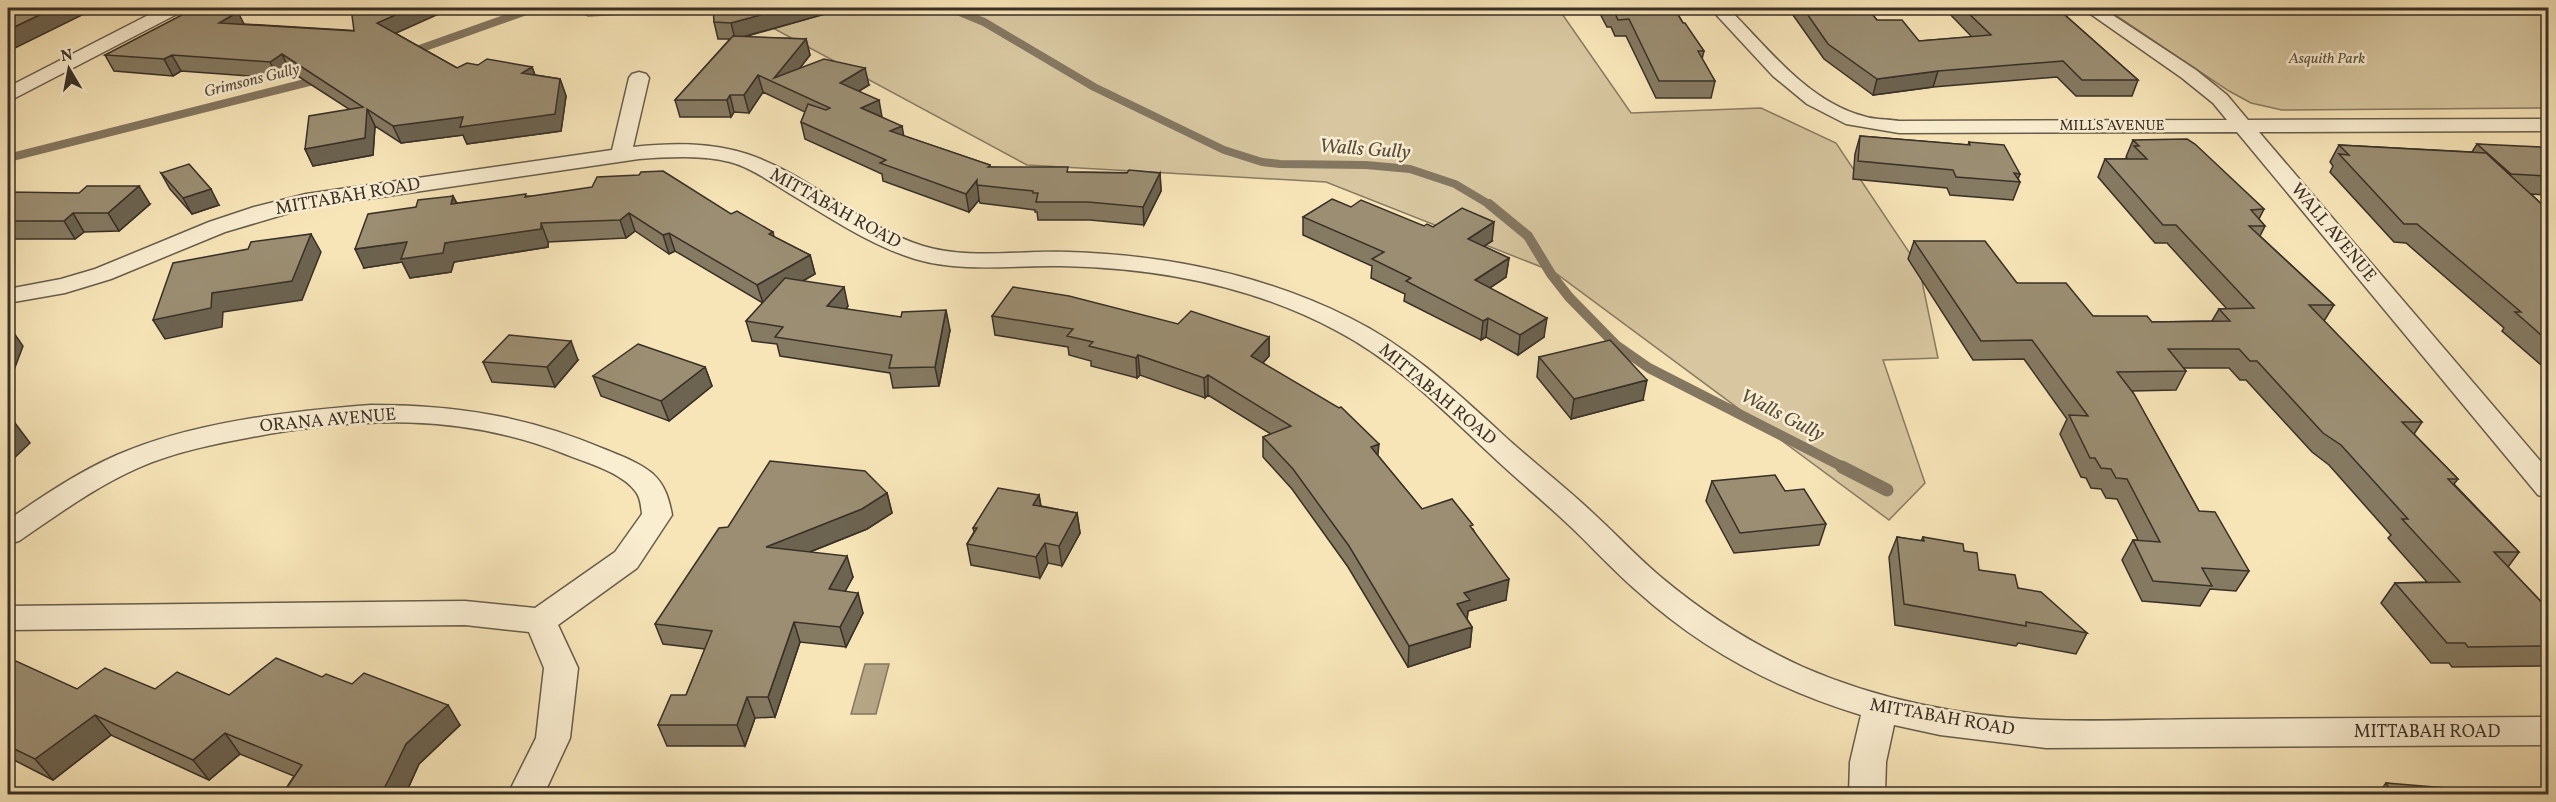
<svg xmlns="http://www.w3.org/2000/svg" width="2556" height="802" font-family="Vollkorn,serif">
<rect width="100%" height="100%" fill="#f7e5b8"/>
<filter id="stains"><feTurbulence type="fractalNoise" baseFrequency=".00333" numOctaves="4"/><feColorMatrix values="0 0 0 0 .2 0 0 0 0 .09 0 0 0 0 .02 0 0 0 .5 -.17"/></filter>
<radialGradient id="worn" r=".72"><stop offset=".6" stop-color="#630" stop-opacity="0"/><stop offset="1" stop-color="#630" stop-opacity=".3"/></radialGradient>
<path fill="#d7c69f" stroke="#887b63" stroke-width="1.5" d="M571,8H736L588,16Z
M736,8H1558L1631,113L1761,108L1836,143L1919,267L1938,358L1883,360L1925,483L1889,520L1554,272L1326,182L1027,165Z
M2105,8H2548V108L2282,110L2251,103L2229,91Z"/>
<path fill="#b6a787" stroke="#847761" stroke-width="1.5" d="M865,664H889L876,714H851Z"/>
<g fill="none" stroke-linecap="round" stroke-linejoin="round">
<path stroke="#847761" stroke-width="8" d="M950,8L984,22L1094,87L1224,150L1262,162L1280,164L1366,165L1410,169L1455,184L1492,206
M411,52L535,8
M8,158L321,79"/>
<path stroke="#847761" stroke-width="10" d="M1489,204L1528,236L1551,274L1569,297L1616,345L1649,368L1845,468"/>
<path stroke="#847761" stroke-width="13" d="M1842,467L1887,490"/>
<g stroke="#685d4b" stroke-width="3">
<path id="minor" d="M162,8H184L181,12L15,98L8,100V87Z
M1710,8H1728C1767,47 1807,101 1863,116C1874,120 1887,119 1899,121L2227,120L2213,103L2182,78L2082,8H2102L2196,70L2227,95L2248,120L2548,119V131L2259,132L2548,470V498L2538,495L2237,132L1899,133L1846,124L1807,104L1773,76Z
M639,72L646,74L649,78L633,147C671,143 710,142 747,154C810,175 859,226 923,246C969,260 1020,250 1068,252C1166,255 1262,274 1350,318C1407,346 1453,389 1499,431C1530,460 1563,485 1594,514C1617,535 1638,558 1662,578C1705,614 1752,644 1803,667C1878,700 1965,717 2047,720C2106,722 2165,719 2224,719C2332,718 2440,718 2548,717V745L2046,748L1940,735L1894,725L1886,762L1885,794H1849L1850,762L1861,715C1778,690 1702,650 1637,591C1614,571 1594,549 1572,528C1545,502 1516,479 1489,453C1441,408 1396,362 1337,331C1252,285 1157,268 1061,266C1012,265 963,273 915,259C870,245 832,219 792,195C772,183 752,168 730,162C700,155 669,157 639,159L306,208L225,232L111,279L65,293L8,303V289L61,279L95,269L209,222L254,207L306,194L612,150L629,78L632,74Z
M371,405C455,405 527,416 604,449C621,456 639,462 653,474C665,485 669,499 672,515L637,568L558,625L578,668L570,738L544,794H508L536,738L544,668L529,632L465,625L8,630V606L465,601L535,608L615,552L642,514C641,507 641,499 636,492C622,472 587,463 565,454C462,413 359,417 252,437C214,444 174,452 138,468C95,487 57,515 19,541L8,544V520C43,496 78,472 117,455C192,422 291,411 371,405Z"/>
</g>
<use href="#minor" fill="#faeed1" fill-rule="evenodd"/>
</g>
<path fill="#857a62" stroke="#383027" stroke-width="1.5" d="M846,8L744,37L806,39L810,55L799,69L869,85L859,91L882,117L904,136L990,165V167L1069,172L1160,173L1161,191L1144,225L1090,220H1038L1037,212H1035V210L980,203L979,200L969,212L883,181L882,174L805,139L801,122L805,112L763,92L749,113L734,112L731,117H680L675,100L730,39H718L714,22Z
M1597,8H1674L1683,23L1704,51L1702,59L1715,81L1711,98H1656L1626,36H1615L1611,27H1607Z
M1788,8H1867L1877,20L1919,41L1972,37L1944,8H2057L2138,80L2132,96H2076L2057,77L1933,87L1873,95L1824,59Z
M244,24L395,33L457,68L478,65L532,67L535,75L560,79L566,96L561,131L467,144L463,135L401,143L375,126L373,155L313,166L305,149L349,109L290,71L278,78L181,71L173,76L114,71L105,55Z
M1860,136L1968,145L1969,142L2020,174L2018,179L2020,182L2013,200L1950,195L1947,188L1853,179L1855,154Z
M2133,140L2264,209L2259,219L2265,226L2260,236L2334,305L2324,321L2422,422L2414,434L2458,479L2454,484L2519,552L2508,567L2548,609V666L2452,667L2449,663H2431L2381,603L2395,583L2427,582L2388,538L2391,535L2329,465L2312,452L2246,380H2240L2229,368H2183L2186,371L2176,390L2132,391L2199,511L2249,571L2236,591L2210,589L2200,606L2142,601L2122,560L2133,540H2138L2117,499L2106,498L2101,489L2091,488L2086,478L2081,477L2060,434L2067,419L2024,359L1973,360L1908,259L1914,241L2017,283L2093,316L2152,322L2212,321L2219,309H2227L2167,243H2155L2098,177L2105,159H2128L2126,157Z
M2477,144L2548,153V195L2531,194L2548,210V371L2502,331L2504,328L2406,243L2394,242L2330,172L2333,166L2330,162L2339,145L2472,152Z
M161,173L219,205L192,214L170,189Z
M8,192L150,204L119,231L84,232L75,239H8Z
M453,196L457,203L527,196L731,214L773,232L774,237L810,255L815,274L803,281L848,306L846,309L950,330L939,386L893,388L890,373L780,356L777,344L752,341L746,321L763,303L675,251L669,254L635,231L626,238L548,242V247L454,262L451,272L410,278L402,262L364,268L416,207Z
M1351,207L1424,226L1433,227L1492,241L1483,246L1509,258L1506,277L1490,288L1544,337L1518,355L1486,337L1481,340L1404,301L1405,294L1371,278L1372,266L1303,235V217Z
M992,316L1178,324L1269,337V356L1263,363L1378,456L1422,509L1473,529L1506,600L1468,611L1467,619L1472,627L1470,647L1408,667L1348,567L1292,489L1263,457V437L1271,434L1208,395L1205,398L1140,375L1137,378L1091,366V361L1069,355L1068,347L995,335Z
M1539,357L1643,400L1571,419L1537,377Z
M578,360L555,387L492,382L483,362Z
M705,367L712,386L669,421L601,396L593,376Z
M1712,481L1785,491L1826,524L1819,545L1734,553L1706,501Z
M887,493L892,513L867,529L810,552L853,577L845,591L863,613L846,647L800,642L775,717L755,718L745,746H667L658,725L686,695L705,649L663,644L655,624Z
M1039,495L1041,506L1077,513L1080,533L1062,566L1048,563L1040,578L971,565L967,544L974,532L973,528Z
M1897,537L1921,541L1923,537L1964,551L1979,570L2018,588L2087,633L2076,654L2018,643L2016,646L1895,625L1889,557Z
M8,667L77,689H155L229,695L322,677L460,725L419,764L405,795H282L294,776L240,754L209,780L111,735L53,780L8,757Z
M2386,783L2451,795H2377Z"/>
<path fill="#6c6350" stroke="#383027" stroke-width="1.5" d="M54,8H96L9,51L8,48V30Z
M411,8H452L383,39L377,23Z
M786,8H846L735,39L731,23Z
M238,12L246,28L219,23Z
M806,39L810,55L785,87L774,78Z
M282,54L290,71L278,78L270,62Z
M172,55L181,71L173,76L164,59Z
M532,67L538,84L522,73Z
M865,68L869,85L844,100L840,83Z
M1938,71L1933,87L1873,95L1877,79Z
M758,75L763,92L749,113L744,95Z
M560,79L566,96L561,131L467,144L463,135L401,143L393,126Z
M730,95L734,112L731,117L727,100Z
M879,100L882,117L861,108Z
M367,109L375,126L373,155L313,166L305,149Z
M902,126L905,143L890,131Z
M1160,173L1161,191L1144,225L1143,207Z
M977,180L979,200L969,212L966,194Z
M139,186L150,204L119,231L108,213Z
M211,189L219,205L192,214L183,198Z
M453,196L461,214L451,204Z
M73,213L84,232L75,239L64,221Z
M629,213L635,231L626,238L620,220Z
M1494,222L1492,241L1466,258L1468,239Z
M541,223L548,242V247L454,262L451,272L410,278L402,262L364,268L355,249L407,242L445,243Z
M669,233L675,251L669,254L663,235Z
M311,234L321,252L302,300L223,312L222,327L165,339L153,320L212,293Z
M810,255L815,274L763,303L757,285Z
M1509,258L1506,277L1473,299L1475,280Z
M844,287L848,306L832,325L827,306Z
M946,310L950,330L939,386L935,367Z
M1488,318L1486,337L1481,340L1483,321Z
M1547,318L1544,337L1518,355L1520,335Z
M9,326L23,346L8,386V331Z
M1269,337V356L1251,375V356Z
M571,341L578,360L555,387L547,367Z
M1138,355L1140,375L1137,378L1136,358Z
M705,367L712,386L669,421L661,401Z
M1208,375V395L1205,398L1204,378Z
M1647,380L1643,400L1571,419L1574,399Z
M15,423L30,443L8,464L10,466L8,468V430Z
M1379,444L1377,464L1371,447Z
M887,493L892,513L867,529L772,567L766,547Z
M1039,495L1042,516L1033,505Z
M1077,513L1080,533L1062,566L1059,546Z
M1045,543L1048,563L1040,578L1036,557Z
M847,556L853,577L835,610L829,589Z
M1509,579L1506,600L1468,611L1467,621L1457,604L1464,593Z
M858,593L863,613L846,647L840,627Z
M794,622L800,642L775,717L768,697Z
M1472,627L1470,647L1408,667L1409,646Z
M747,697L755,718L745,746L737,725Z
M448,705L460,725L419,764L405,795H380L406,744Z
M95,715L111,735L53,780L35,759Z
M225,733L240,754L209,780L193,760Z"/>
<path fill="#9b8e72" stroke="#383027" stroke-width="1.5" d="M8,8H54L8,30Z
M195,8H236L238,12L219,23L354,31L351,8H411L377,23L457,68L467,63L478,65L487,59L532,67L522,73L560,79L555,114L460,127L463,117L393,126L367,109L365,138L305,149L309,116L363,107L282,54L270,62L172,55L164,59L105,55Z
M713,8H786L731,23L714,22Z
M1608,8H1674L1683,23H1685L1704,51H1698L1715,81H1659L1629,19L1618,20L1614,11H1609Z
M1803,8H1867L1877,20H1902L1919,41L1991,35L1963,8H2057L2138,80H2082L2063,61L1938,71L1877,79L1828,44Z
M733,36L806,39L774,78L824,59L865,68L840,83L879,100L861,108L902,126L890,131L990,165L988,167H1068L1067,172L1127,173L1129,170L1160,173L1143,207L1088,202H1036L1038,193H1033V191L977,185V180L966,194L880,163L886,160L801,122L808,104L826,110L830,108L758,75L744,95H730L727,100H675Z
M1860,136L1970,145L1969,142L2004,145L2020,174L2014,173L2020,182L1956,177L1953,170L1858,161Z
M2187,139L2195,144L2264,209L2251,210L2265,226H2249L2334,305H2309L2422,422H2402L2458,479H2448L2519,552H2494L2548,609V646L2468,647L2465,643H2447L2395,583L2460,582L2402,519H2408L2341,445L2323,433L2257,361H2250L2239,349H2168L2186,371L2117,372L2134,394L2199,511L2215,512L2249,571L2202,568L2212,586L2153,581L2133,540L2160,542L2127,479L2116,478L2111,469L2101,468L2095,458H2090L2069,415L2088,416L2032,340L1981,341L1914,241H1985L2017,283H2066L2093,316H2147L2152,322L2230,321L2219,309L2254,308L2176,225H2163L2105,159H2147L2134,146H2139L2133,140Z
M2477,144L2541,147L2548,153V176L2511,174Z
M2339,145L2486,153L2548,210V341L2515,312H2521L2417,224H2404L2339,154L2349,155Z
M189,164L211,189L183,198L161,173Z
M663,171L731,214L737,211L773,232L769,234L810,255L757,285L669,233L663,235L629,213L620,220L541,223V229L445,243L443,253L401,259L407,242L355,249L368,214L416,207L418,200L453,196L451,204L526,194L525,197L592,187L597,177L639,175L641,172Z
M87,186H139L108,213H73L64,221H8V192L79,193Z
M1332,199L1351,207L1361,200L1424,226L1427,224L1433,227L1462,208L1494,222L1468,239L1509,258L1475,280L1547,318L1520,335L1488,318L1483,321L1406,281L1411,278L1372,259L1384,252L1303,217Z
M311,234L292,281L212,293L211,308L153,320L173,263L248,249L251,242Z
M785,278L844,287L827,306L901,317L902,312L946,310L935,367L889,368L892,355L775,337L783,327L746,321Z
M1013,287L1069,296L1178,324L1191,311L1269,337L1251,356L1339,408L1341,407L1379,444L1371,447L1422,509L1452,499L1473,525L1470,526L1509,579L1464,593L1470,600L1457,604L1472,627L1409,646L1349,546L1293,469L1263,437L1291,426L1208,375L1204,378L1138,355L1136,358L1089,346L1093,342L1067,336L1073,329L992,316Z
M509,335L571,341L547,367L483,362Z
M1610,340L1647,380L1574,399L1539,357Z
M638,344L705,367L661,401L593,376Z
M8,414L15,423L8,430Z
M770,461L865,471L887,493L862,509L766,547L847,556L829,589L858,593L840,627L794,622L768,697H747L737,725H658L671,695H686L712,631L655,624L719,528L728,527Z
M1775,475L1785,491L1804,489L1826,524L1740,533L1712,481Z
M998,488L1039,495L1033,505L1077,513L1059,546L1045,543L1036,557L967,544L977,528H973Z
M1897,537L1924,541L1923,537L1963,544L1964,551L1977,553L1979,570L2015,575L2018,588L2041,592L2087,633L2026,622V626L1904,604Z
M276,658L322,677L326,674L352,684L364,673L448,705L406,744L388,781L380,795H282L302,765L225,733L193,760L95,715L35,759L8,746V667L16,661L77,689L105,668L155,689L177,672L229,695Z
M2386,783L2447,788L2451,795H2393Z
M2108,790L2111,795H1994L1992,791Z
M742,791L741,795H641L642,792Z
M1682,791L1685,795H1673Z"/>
<g text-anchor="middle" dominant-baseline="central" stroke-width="5" stroke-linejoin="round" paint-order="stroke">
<g font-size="15" font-style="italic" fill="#584e3f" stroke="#faeed1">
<text x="2327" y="59">Asquith Park</text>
</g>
<g font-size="15" fill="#383027" stroke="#faeed1">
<text x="2112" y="126">MILLS AVENUE</text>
</g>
<g font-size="16" font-style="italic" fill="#584e3f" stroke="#faeed1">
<text transform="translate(252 81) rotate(-14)">Grimsons Gully</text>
</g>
<g font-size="18" fill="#383027" stroke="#faeed1">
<text transform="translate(348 197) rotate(-10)">MITTABAH ROAD</text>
<text transform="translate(835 209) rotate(29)">MITTABAH ROAD</text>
<text transform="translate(2333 233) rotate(50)">WALL AVENUE</text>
<text transform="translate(1437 395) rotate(40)">MITTABAH ROAD</text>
<text transform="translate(328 421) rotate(-5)">ORANA AVENUE</text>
<text transform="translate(1942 718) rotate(10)">MITTABAH ROAD</text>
<text x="2427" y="732">MITTABAH ROAD</text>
</g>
<g font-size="20" font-style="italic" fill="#584e3f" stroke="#faeed1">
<text transform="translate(1365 150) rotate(4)">Walls Gully</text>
<text transform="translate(1782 416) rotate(27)">Walls Gully</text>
</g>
</g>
<rect width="2556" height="802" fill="none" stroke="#f7e5b8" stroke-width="30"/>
<rect x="9" y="9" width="2538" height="784" fill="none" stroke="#383027" stroke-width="3"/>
<rect x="15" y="15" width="2526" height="772" fill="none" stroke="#383027" stroke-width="1.5"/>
<g transform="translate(69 69) rotate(350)" stroke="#faeed1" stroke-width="4.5" paint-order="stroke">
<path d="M0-4.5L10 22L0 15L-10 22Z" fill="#383027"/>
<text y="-9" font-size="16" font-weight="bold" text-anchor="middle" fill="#383027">N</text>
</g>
<rect width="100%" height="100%" filter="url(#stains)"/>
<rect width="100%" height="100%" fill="url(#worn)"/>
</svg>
